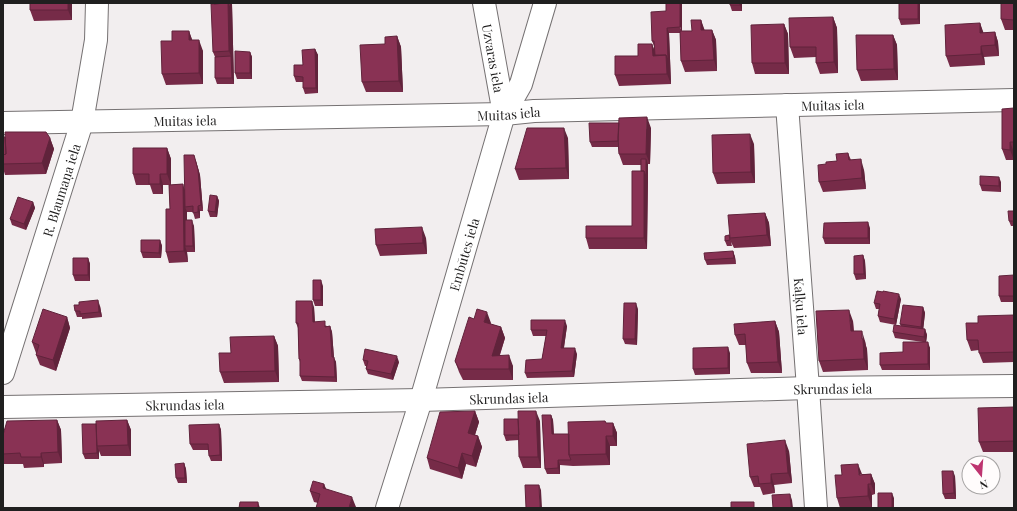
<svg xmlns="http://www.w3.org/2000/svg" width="1017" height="511" font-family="'Playfair Display',serif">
<rect width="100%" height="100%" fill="#f2eeef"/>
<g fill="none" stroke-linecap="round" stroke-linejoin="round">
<g stroke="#757172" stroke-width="24">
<g id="minor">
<path id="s1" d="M787,105L808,388L816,508"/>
<path id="s2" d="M3,123L504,114L534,111L1014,100"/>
<path id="s3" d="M3,373L82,122L96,40L97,3"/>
<path id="s4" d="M3,407L421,400L808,388L1014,386"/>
</g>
</g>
<g stroke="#757172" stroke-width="24">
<g id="tertiary">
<path id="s5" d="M484,3L504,114"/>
<path id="s6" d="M387,508L421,400L504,114L521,84L545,3"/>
</g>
</g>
<use href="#minor" stroke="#fff" stroke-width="22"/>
<use href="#tertiary" stroke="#fff" stroke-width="22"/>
</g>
<path fill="#762b48" d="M30,3H72V20L34,21L30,10Z
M214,3H231L232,4L234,84H217L215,78V57L213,52Z
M666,3L682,31H692L701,20L704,30H712L716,40L717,71L685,72L681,61L680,33H669L671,84L619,86L615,75L652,44L654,49V46L652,41L666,11Z
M742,3V11H732L730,5Z
M899,3H920V24L901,25L899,19Z
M1014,3V30H1005L1001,19Z
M833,17L837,28L838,73L820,74L816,63V57L794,58L790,47Z
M980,23L983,33L995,32L998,42L999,56L984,57L985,65L950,67L946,56Z
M784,24L788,34L789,74H755L752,63Z
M189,31L192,40L203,51V84L166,85L162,74L172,41Z
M893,35L897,45L898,80L861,81L857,70Z
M397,36L401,47L403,92H366L362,82L385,44Z
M315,49L318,55V93L305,94L303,88V82H296L294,76Z
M250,52L252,57V79H237L235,73Z
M1014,108V160H1006L1002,149Z
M651,128L650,164H648V182L647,249H589L586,238L632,226L641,171V165H623L619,154L618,147H592L590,142Z
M3,137L50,138L54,149L46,174L5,175L3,168Z
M568,138L569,179L519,180L515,169Z
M754,144L755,183L717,184L713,173Z
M167,148L171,159V185L183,184L184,190L196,161L200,175L203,211H200V218L195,219L193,212H187V220L194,226L195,252H187L188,262L169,263L166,252L170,209L169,185H163V194H153L150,185H136L133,174Z
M848,153L851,160L864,170L866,189L823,192L819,182L826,164L837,161Z
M1001,182V192L982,191L980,185Z
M217,196L219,201L217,217H210L208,211Z
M33,202L35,208L26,230L12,225L10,219Z
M1014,211V226H1011L1009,221Z
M765,213L769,223L771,246L734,248L731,242L732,246H727L725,241L729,235Z
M870,228V244H825L823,238Z
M426,238L427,254L380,256L376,245Z
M160,240L162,246L161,258H143L141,252Z
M733,251L735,257L736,264L707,265L705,260Z
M863,255L865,261L866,279L856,280L854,274Z
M88,258L90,264V281H75L73,275Z
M1014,275V302H1001L999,296Z
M323,286V306H315L313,300Z
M901,299L896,325L880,322L878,316L879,309H876L874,303Z
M100,306L102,317L82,319V317H77L75,311Z
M314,307L315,322L327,326H330L332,332L334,358L336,362L337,382L302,381L300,376V362L299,359L298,328L296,323Z
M923,307L925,313L923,329H925L927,335L926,342L930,348V370H882L880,365L903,352L923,342L895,338L893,332L901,326L900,324Z
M638,309L637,345L625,344L623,339Z
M1014,315V362L983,363L979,353V350L971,351L967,340L978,323Z
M67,317L70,328L56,371L40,365L36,355L37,353H36L32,342Z
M474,319L491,323L490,324L501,327L505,338L500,355L513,366V380H463L459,372L455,361Z
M775,321L779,332L782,373H751L747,363L746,345H739L735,335Z
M853,321L854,331L865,341L866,346L867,349L868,370L823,372L819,361Z
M567,326L564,348L577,354L574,377L527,378L525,373L542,359L546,336H533L531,330Z
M274,336L278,346L279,382L224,383L220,372L231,353Z
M730,353V374L695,375L693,369Z
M363,360L399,362L393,380L368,374L366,369V366H365Z
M1014,408V452H983L979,442Z
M475,411L479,422L475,435L478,436L482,447L476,467L466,464L462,479L430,469L427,458Z
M551,415L553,420L554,434H569L605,421L606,423H613L617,433V446H610V465L573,466L560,465V474H547L545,469Z
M57,420L61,430L62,463L44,464V467L24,468L23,464H3V435Z
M127,420L131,430V456H101L99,451V459H85L83,454L96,423Z
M540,421L541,468H523L519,457V440L506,441L504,435Z
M219,424L221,430L222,461H211L209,456V450H193L190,444Z
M789,451L792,483L774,485L775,493L763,495L760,487H754L750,477Z
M184,463L186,469L187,483H178L176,478Z
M862,474H871L875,484V494L872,495V507L857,508H840L837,498Z
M955,476L956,499H945L943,494Z
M324,484L326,489L356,507L318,503L314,502L310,491Z"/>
<path fill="#60233b" d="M68,3H72V20L68,10Z
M228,3H231L232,4L234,84L232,78L231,56L229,51Z
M680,3H682V33L680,27Z
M740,3H742V11L740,5Z
M918,3H920V24L918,19Z
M833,17L837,28L838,73L834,62Z
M701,20L705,31L701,30Z
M980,23L984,34L980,33Z
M784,24L788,34L789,74L785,63Z
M667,28L669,33L671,84L667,74L666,55Z
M712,30L716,40L717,71L714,60Z
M189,31L193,42L189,40Z
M995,32L998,42L999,56L995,45Z
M893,35L897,45L898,80L894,69Z
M397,36L401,47L403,92L399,81Z
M199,40L203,51V84L199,73Z
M652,44L656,55L657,60L653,56Z
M981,46L984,57L985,65L981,54Z
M315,49L318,55V93L316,88Z
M250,52L252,57V79L250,73Z
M647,117L651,128L650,164L646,154Z
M564,128L568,138L569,179L566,168Z
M750,134L754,144L755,183L751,172Z
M50,138L54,149L46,174L42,163Z
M1010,142L1014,152V160L1010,150Z
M167,148L171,159V185L167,174Z
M194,155L200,175L203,211L201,205Z
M646,159L648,164L647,249L644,238V171Z
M861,159L864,170L866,189L862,178Z
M160,174L163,185V194L160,184Z
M999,177L1001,182V192L999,186Z
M183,184L186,195L185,207L187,212V246H185L187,252L188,262L184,251Z
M217,196L219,201L217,217L215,212Z
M33,202L35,208L26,230L24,224Z
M198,206L200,211V218L198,212Z
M765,213L769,223L771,246L767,235Z
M192,220L194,226L195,252L193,246Z
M868,222L870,228V244L868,238Z
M422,227L426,238L427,254L423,243Z
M160,240L162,246L161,258L159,253Z
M733,251L735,257L736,264L734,258Z
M863,255L865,261L866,279L864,274Z
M88,258L90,264V281L88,275Z
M321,280L323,286V306L321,300Z
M899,294L901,299L896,325L894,319Z
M98,300L100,306L102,317L99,312Z
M312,301L314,307L315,327L313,322Z
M636,303L638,309L637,345L635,339Z
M923,307L925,313L923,332L921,327Z
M849,310L853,321L854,342L851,331Z
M487,312L491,323L488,332L484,322Z
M67,317L70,328L56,371L53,360Z
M565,320L567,326L563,353L561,348Z
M775,321L779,332L782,373L778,362Z
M330,326L332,332L334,358L336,362L337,382L335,377Z
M501,327L505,338L496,366L492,356Z
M925,329L927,335L926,343L924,337Z
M862,331L865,341L866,346L867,349L868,370L864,359Z
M274,336L278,346L279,382L275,371Z
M928,342L930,348V370L928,364Z
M728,347L730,353V374L728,368Z
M575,348L577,354L574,377L572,371Z
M509,355L513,366V380L509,369Z
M397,356L399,362L393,380L391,374Z
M475,411L479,422L472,444L468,433Z
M536,411L540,421L541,468L538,457Z
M551,415L553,420L554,440L552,434Z
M57,420L61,430L62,463L58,452Z
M127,420L131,430V456L128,445Z
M96,423L97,446L99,451V459L97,453Z
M613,423L617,433V446L613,436Z
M219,424L221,430L222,461L220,455Z
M478,436L482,447L476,467L472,456Z
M606,436L610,446V465L606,454Z
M785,440L789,451L792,483L788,473Z
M41,453L44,464V467L41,457Z
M462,453L466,464L462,479L458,468Z
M558,460L560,465V474L558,468Z
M184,463L186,469L187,483L185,478Z
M858,464L862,474L859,475Z
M953,471L955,476L956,499L954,493Z
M771,474L774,485L775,493L771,483Z
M871,474L875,484V494L871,484Z
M324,484L328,494L323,488Z
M868,484L872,495V507L868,496Z
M539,485L541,490L542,508H540Z
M892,493L894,498V508H892Z
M790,494L792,500L793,508H791Z
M352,497L356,507V508H349Z
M258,502L260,508H258Z"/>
<path fill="#893254" stroke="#60233b" d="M30,3H68V10H30Z
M214,3H230V8L228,3L214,4Z
M228,3L229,51L213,52L211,4Z
M666,3H680V27L667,28L668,60L666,55H655L654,41H652L651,12L666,11Z
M730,3H740V5H730Z
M899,3H918V19H899Z
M1001,3H1014V20L1001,19Z
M833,17L834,62L816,63V47H790L789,18Z
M691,20H701V30H712L714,60L681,61L680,31H692Z
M980,23V33L995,32V45L981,46V54L946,56L945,25Z
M784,24L785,63H752L751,25Z
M172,31H189V40H199V73L162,74L161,41H172Z
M856,35H893L894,69L857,70Z
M397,36L399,81L362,82L360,45L385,44V37Z
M638,44H652L653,56L666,55L667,74L615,75V56H638Z
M315,49L316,88H303V77L294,76V65H303L302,50Z
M235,51L250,52V73H235Z
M231,56L232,78H215V57Z
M1014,108V142H1010V150L1002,149V109Z
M647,117L646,154H619L618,137L619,118Z
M589,123H619L618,141L590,142Z
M527,128H564L566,168L515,169Z
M5,132H46L50,138L42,163L3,164V155L6,154Z
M750,134L751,172L713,173L712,135Z
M3,137H5L6,154L3,155Z
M133,148H167V174H160V184H149V174H133Z
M848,153L849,160L861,159L862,178L819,182L818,165L826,164V162L837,161L836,154Z
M184,155H194L198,170L201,205L198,206V212L193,213V206L185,207Z
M641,159H646V176L644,171H641Z
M632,171H644V238H586V226H632Z
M980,176L999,177V186L980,185Z
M183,184L184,251L166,252V209H170L169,185Z
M210,195L217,196L215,212L208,211Z
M18,197L33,202L24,224L10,219Z
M1008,211H1014V221H1009Z
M765,213L767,235L730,238L728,215Z
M185,220H192L193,246H185Z
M868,222V238H823L824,223Z
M422,227L423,243L376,245L375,229Z
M729,235L730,240L725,241V236Z
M141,240H160L159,253L141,252Z
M733,251L734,258L705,260L704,253Z
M863,255L864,274H854V256Z
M73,258H88V275H73Z
M1014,275V296H999V276Z
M313,280H321V300H313Z
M877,291L883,292V291L899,294L894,319L878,316L880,304L874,303Z
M98,300L99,312L80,314V311H75L74,305H79V302Z
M296,301H312L313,322L325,321V327L330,326L332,357H334L335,377L300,376V359H299L298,323H296Z
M624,303H636L635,339H623Z
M903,305L923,307L921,327L900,324Z
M43,309L67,317L53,360L36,355L39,345L32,342Z
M477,309L487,312L484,322L501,327L492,356L509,355V369H459L455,361L469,317L474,319Z
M849,310L851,331H862V339H863L864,359L819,361L816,311Z
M1014,315V352L979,353L978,340H967L966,323H978V316Z
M531,320H565L561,348H575L572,371L525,373L526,360L542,359L547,330H531Z
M775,321L778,362L747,363L745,334L735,335L734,324Z
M894,325L925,329L924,337L893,332Z
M274,336L275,371L220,372L219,353H231L230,337Z
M903,342H928V364L880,365V353L903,352Z
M728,347V368L693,369V348Z
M365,349L397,356L391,374L366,369L368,361L363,360Z
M1014,407V441L979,442L978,408Z
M475,411L468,433L478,436L472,456L462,453L458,468L427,458L440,412Z
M518,411H536L538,457H519Z
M542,415H551L552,434H569V455L571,460H558V468L545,469Z
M504,419H518L519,435H504Z
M57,420L58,452L41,453V457H21L20,453L3,454V435L7,421Z
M127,420L128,445L97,446L96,421Z
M605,421L606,423H613V436H606V454L569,455L568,422Z
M82,424H96L97,453L83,454Z
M219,424L220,455L209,456L208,444H190L189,425Z
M785,440L788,473L771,474V483L759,484L758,476L750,477L747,444Z
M184,463L185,478H176L175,464Z
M858,464L859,475L871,474V484H868V496L837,498L835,475H842L841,465Z
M942,471H953L954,493L943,494Z
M313,481L324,484L323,488L352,497L349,508H316L320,494L310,491Z
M525,485H539L540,508H526Z
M878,493H892V508H878Z
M790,494L791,508H773L772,495Z
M240,502H258V508H239Z
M731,502H754V508H731Z"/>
<g text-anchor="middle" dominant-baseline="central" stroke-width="4" stroke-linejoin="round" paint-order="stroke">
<g font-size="13" fill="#201f1f" stroke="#fffcfc">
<text stroke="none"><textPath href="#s5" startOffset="56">Uzvaras iela</textPath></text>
<text stroke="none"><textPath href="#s2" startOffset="830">Muitas iela</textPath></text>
<text stroke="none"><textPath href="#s2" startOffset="506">Muitas iela</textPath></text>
<text stroke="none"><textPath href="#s2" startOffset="182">Muitas iela</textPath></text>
<text stroke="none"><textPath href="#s3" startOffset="192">R. Blaumaņa iela</textPath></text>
<text stroke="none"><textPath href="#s6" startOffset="265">Embūtes iela</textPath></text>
<text stroke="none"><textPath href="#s1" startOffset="202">Kaļķu iela</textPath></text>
<text stroke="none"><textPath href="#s4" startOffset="830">Skrundas iela</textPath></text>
<text stroke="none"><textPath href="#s4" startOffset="506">Skrundas iela</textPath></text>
<text stroke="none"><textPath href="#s4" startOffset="182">Skrundas iela</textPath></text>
</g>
</g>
<rect width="1017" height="511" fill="none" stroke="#201f1f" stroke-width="8"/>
<g transform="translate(981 475) rotate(163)"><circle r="19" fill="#fffcfc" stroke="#a6a4a4"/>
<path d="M0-3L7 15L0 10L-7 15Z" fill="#be3470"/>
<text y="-6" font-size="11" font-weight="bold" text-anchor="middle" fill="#201f1f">N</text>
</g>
</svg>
